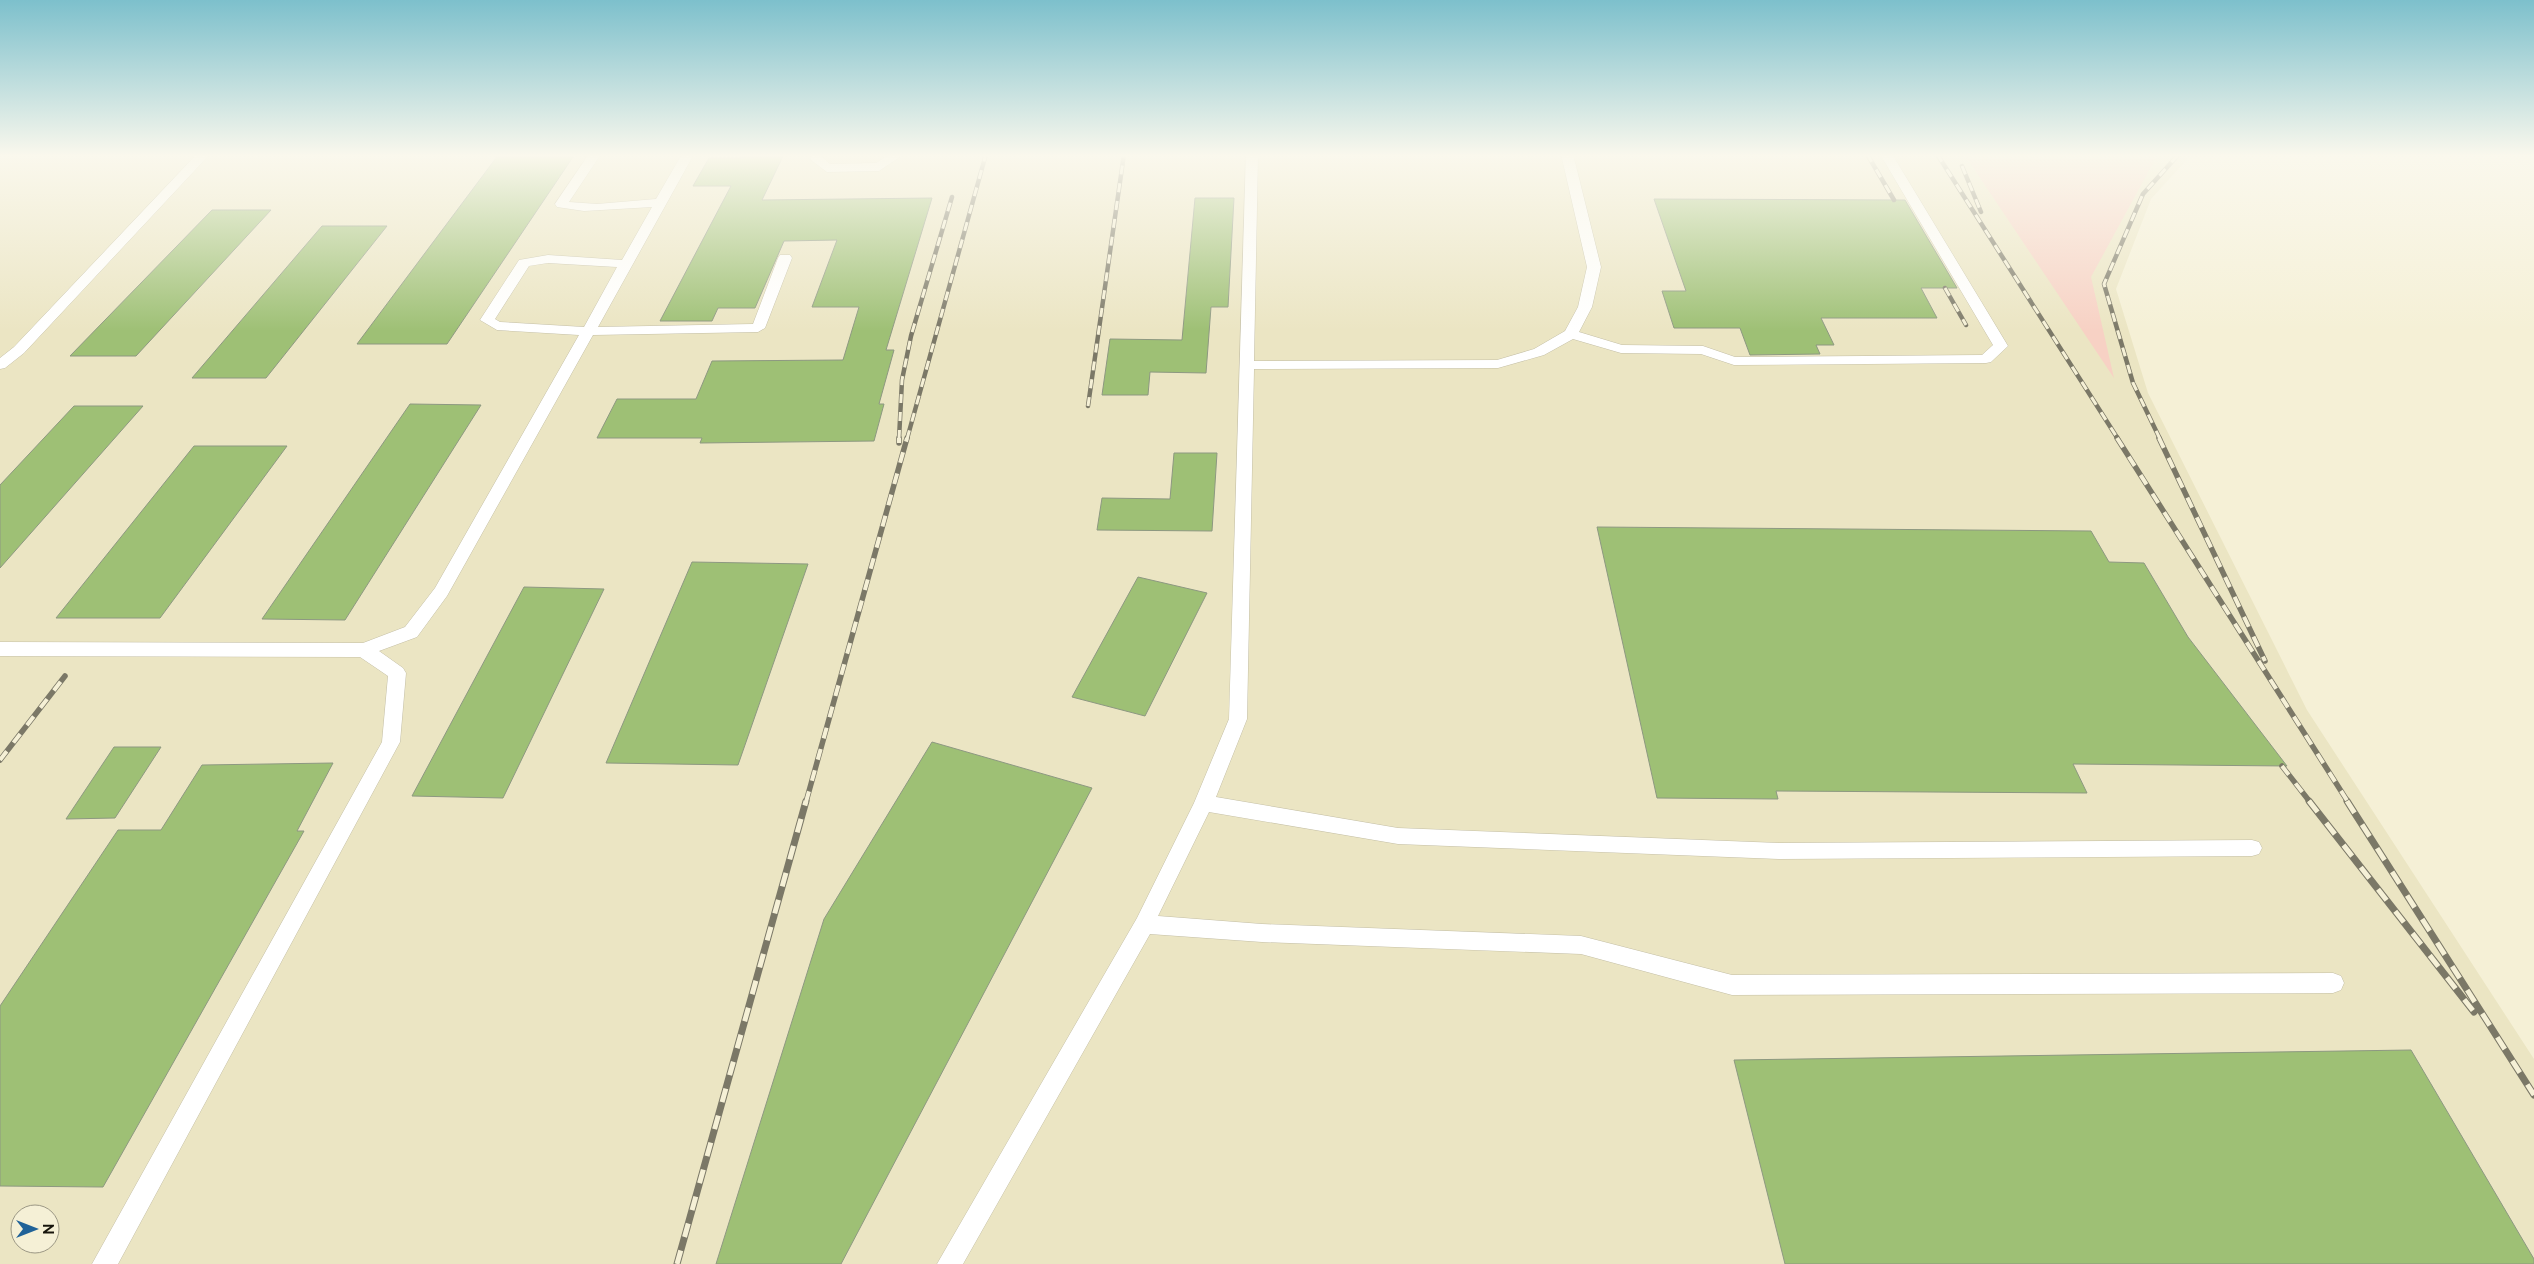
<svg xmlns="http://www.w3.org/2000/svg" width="2534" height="1264" font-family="Raleway,sans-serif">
<rect width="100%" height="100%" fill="#f5f0d6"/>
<path fill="#ebe5c3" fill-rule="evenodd" d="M0,154H2192L2151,199L2116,289L2148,393L2307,710L2534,1059V1264H0ZM20,1214H50V1244H20Z"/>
<path fill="#f7d1c4" d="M1964,154H2158L2091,277L2114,378Z"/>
<path fill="#9ec075" stroke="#8d9881" d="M499,154H575L447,344H357Z
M744,154H784L762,200L932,198L886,350H894L879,404H884L874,441L700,443L702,438H597L617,399H696L712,361L843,360L859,307H812L837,240L784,241L755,308H718L712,321H660L731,186H693L709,158H742Z
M1195,198H1234L1228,307H1211L1206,373L1150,372L1148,395H1102L1110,339L1182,340Z
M1654,199L1905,200L1957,288H1921L1937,318H1821L1834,345H1816L1820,354L1750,355L1740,328H1674L1662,291H1686Z
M212,210H271L136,356H70Z
M322,226H387L266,378H192Z
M410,404L481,405L345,620L262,619Z
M74,406H143L0,568V485Z
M194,446H287L160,618H56Z
M1174,453H1217L1212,531L1097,530L1102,498L1170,499Z
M1597,527L2091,531L2109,562L2144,563L2188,637L2287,766L2073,764L2087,793L1776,791L1778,799L1657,798Z
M692,562L808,564L738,765L606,763Z
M1138,577L1207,593L1145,716L1072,697Z
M524,587L604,589L503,798L412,796Z
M932,742L1092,788L841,1264H716L824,919Z
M114,747H161L115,818L66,819Z
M333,763L297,831H304L103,1187L0,1186V1006L118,830H161L202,765Z
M2411,1050L2534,1259V1264H1785L1734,1060Z"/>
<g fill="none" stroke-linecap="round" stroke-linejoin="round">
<g stroke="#c4bfa6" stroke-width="1">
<path id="lane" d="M197,154H210L24,353L5,368L0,369V358L14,347Z
M589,154H601L569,202L597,204L656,199L682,154H694L598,327L753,324L778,258L780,255H790L792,258L765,328L758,332L593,335L447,596L417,637L379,651L403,668L406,673L400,742L118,1264H92L382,742L388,676L360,657L0,656V642L363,643L405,627L435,588L579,335L497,330L480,320L519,260L548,255L622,260L652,207L584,211L557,207L555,204ZM548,263L617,267L584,327L500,322L495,319L529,266Z
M810,154H822L821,156L830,164L876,163L890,154H904L879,171L827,172L811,160Z
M1246,154H1258L1254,361L1497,360L1534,349L1565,331L1578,307L1587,267L1561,154H1573L1601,267L1592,307L1579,332L1622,345L1703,346L1735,357L1982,355L1993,345L1880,154H1892L2008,346L1991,362L1986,363L1734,365L1701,354L1621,353L1573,339L1544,355L1498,368L1254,369L1247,719L1216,797L1398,828L1779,843L2252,840L2259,842L2262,848L2259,854L2252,856L1779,859L1398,844L1209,812L1158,916L1262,924L1581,936L1732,975L2333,973L2341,976L2344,983L2341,990L2333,993L1732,995L1581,954L1262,942L1150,934L963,1264H937L1137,918L1194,803L1229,719Z"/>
</g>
<use href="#lane" fill="#fff" fill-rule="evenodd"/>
<g stroke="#7b7867" stroke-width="4.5">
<path id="rail-far2" d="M1867,154L1894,200
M1937,154L2118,439
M1962,166L1981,212
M1945,288L1966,325
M1088,406L1124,154
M899,439L902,380L911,336L952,197
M907,439L986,154
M2160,439L2133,383L2104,284L2143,194L2179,154"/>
</g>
<g stroke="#7b7867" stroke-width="5.5">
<path id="rail-far1" d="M2117,438L2348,802
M2159,438L2265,661
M899,443V438
M0,760L65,676
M2282,766L2310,802
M806,802L907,438"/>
</g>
<g stroke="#7b7867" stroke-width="7">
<path id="rail" d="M2309,801L2474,1012
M2347,801L2534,1095
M677,1264L806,801"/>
</g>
<use href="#rail-far2" stroke="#f5f0d6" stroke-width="3" stroke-dasharray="9" stroke-linecap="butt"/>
<use href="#rail-far1" stroke="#f5f0d6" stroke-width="4" stroke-dasharray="11" stroke-linecap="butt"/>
<use href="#rail" stroke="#f5f0d6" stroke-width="5" stroke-dasharray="14" stroke-linecap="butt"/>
</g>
<linearGradient id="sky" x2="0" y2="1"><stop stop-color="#7dc0cc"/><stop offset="0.47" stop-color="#faf8ed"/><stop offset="1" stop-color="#faf8ed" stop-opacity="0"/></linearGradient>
<rect width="2534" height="331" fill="url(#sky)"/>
<g transform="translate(35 1229) rotate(90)"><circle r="24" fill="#f5f0d6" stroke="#9c9885"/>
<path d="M0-4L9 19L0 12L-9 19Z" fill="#206298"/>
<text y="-8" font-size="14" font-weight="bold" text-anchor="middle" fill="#17150c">N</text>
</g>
</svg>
